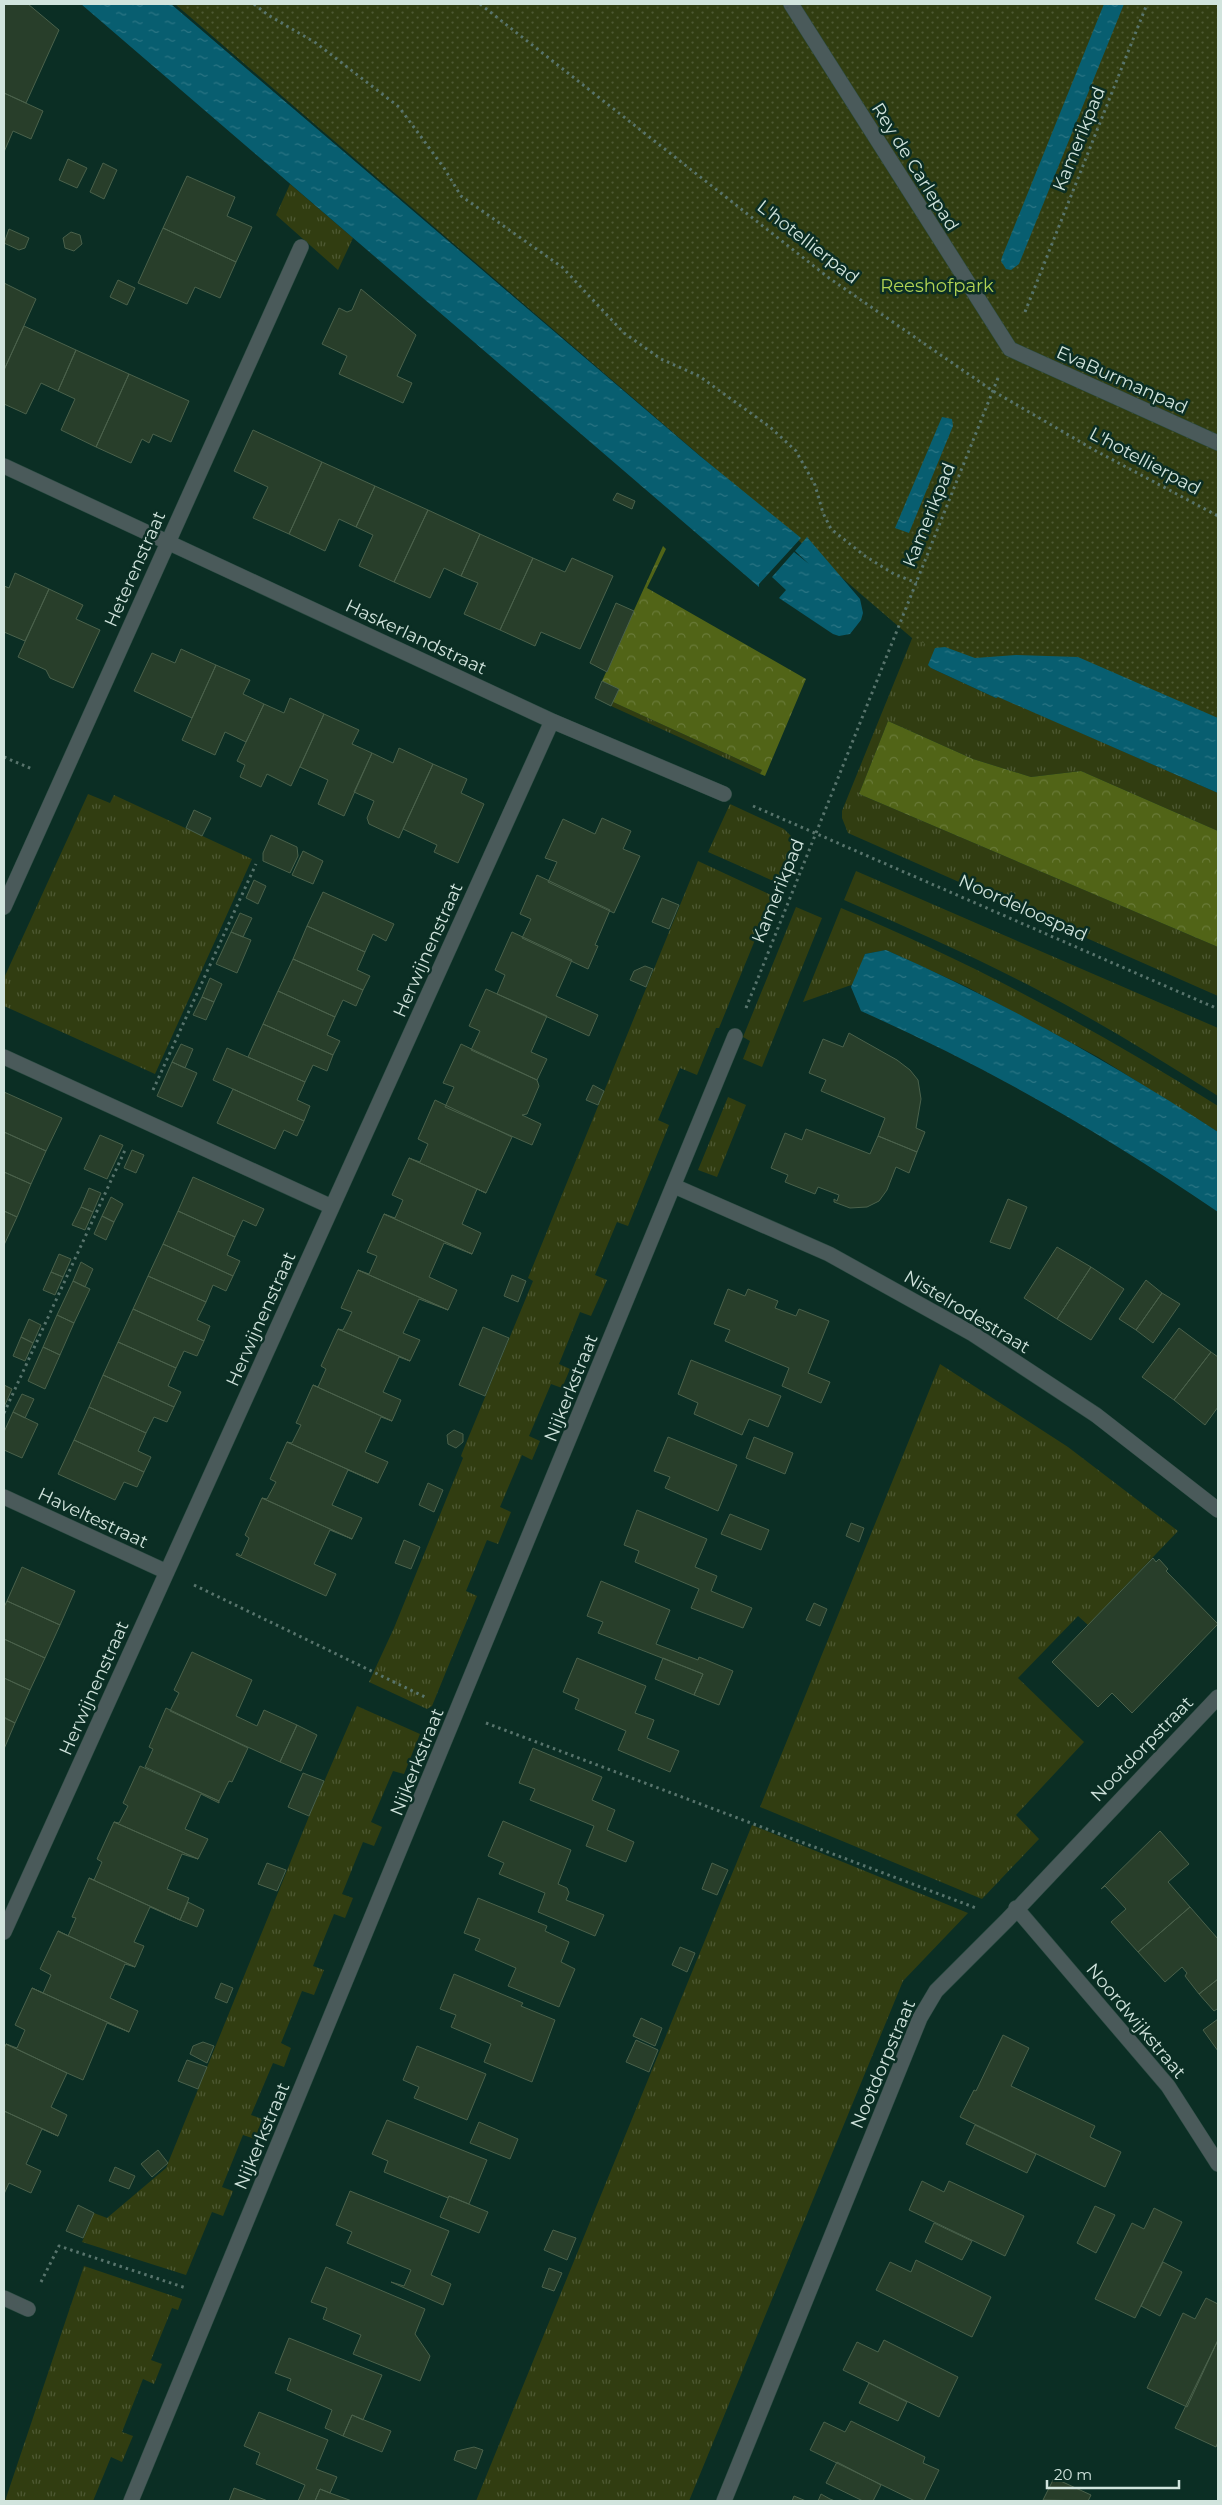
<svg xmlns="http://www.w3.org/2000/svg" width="1222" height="2505" font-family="Montserrat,sans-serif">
<defs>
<pattern id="grass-tufts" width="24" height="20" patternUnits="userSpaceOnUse" patternTransform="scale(1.25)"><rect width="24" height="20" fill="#313d11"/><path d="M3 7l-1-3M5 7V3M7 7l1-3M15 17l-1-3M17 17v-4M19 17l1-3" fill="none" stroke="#4e5933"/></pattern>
<pattern id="forest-crowns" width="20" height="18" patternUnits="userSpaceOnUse" patternTransform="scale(1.25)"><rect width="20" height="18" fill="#516417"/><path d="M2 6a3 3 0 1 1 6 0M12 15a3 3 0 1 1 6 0" fill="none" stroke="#697a38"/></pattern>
<pattern id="park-dots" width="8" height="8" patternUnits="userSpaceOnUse" patternTransform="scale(1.25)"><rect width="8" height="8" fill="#313d11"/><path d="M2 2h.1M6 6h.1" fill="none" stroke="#4e5933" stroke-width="1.8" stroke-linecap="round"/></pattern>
<pattern id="water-ripples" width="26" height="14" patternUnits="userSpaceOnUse" patternTransform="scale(1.25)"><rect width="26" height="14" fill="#085e70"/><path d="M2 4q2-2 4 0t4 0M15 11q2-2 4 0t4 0" fill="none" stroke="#2b7584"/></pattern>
</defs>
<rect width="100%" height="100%" fill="#0b2e24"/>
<path fill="url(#grass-tufts)" d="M290,184L353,238L338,270L276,215Z
M939,572L976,574L931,668L996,698L997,696L1218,793V831L1081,771L1031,777L973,759L888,721L859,794L1218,947V996L848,833L842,818V811Z
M613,702L762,770L760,774L611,706Z
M88,794L110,803L114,795L252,859L155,1074L4,1006V978Z
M730,804L784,829L791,836L792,846L778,883L708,852Z
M698,861L773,896L719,1028H716L697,1075L680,1068L658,1120L669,1125L628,1226L617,1222L595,1275L607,1280L591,1316L580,1312L559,1364L570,1369L562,1388L551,1384L529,1436L540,1441L532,1460L522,1455L500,1507L511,1512L498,1544L487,1540L466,1591L477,1596L432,1706L427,1709L369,1682L394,1628L463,1458L461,1456L462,1453L533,1281L528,1278Z
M856,871L1218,1028V1096C1159,1059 1100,1022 1038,990C975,957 909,928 844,900Z
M796,907L822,918L762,1067L743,1059L750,1041L743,1037Z
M841,908C973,963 1097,1030 1218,1106V1132L1098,1057L967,987L886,950L865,954L854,984L803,1002Z
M728,1097L746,1105L717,1177L698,1170Z
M940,1364L1068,1447L1178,1531L1088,1625L1078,1616L1018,1678L1084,1742L1016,1815L1039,1839L982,1899L760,1807Z
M357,1706L420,1734L404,1774L393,1771L371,1822L382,1827L374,1846L363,1842L342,1894L353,1898L345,1918L334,1914L313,1966L324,1970L314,1995L302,1991L281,2043L291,2048L284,2067L273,2063L251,2115L262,2119L255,2139L243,2135L222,2187L233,2191L223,2216L212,2212L186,2275L82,2242L94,2213L107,2218L166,2168L310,1814Z
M752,1825L968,1913L903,1981L689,2501H476Z
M84,2266L182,2299L178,2310L172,2308L151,2360L162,2364L154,2384L143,2379L122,2432L133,2436L122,2462L111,2457L93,2501H5Z"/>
<path fill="url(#forest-crowns)" d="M663,546L666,549L647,588L806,679L765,776L760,774L762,770L613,702L602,681Z
M888,721L973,759L1031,777L1081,771L1218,831V947L859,794Z"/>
<path fill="url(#park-dots)" d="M175,4H1218V771L912,638Z"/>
<path fill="url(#water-ripples)" d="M81,4H171L700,456L801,538L759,584V587Z
M1104,4H1124L1019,264L1011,270L1006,269L1001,261L1002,257Z
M942,417L952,419L953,426L909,533L895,528Z
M807,537L860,599L863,613L861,620L850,634L839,636L833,634L779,598L786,590L772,577L794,552L809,564L795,551Z
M945,647L975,658L1016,655L1078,657L1218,718V793L998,697L996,698L931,668L928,665L935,648Z
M886,950C1002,1001 1112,1063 1218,1132V1212C1106,1135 987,1067 861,1011L851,987L865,954Z"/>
<path fill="#283e2a" stroke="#4a614b" d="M4,4H28L59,30L26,103L4,93Z
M4,93L43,111L31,139L13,131L4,152Z
M68,159L87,168L77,188L59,180Z
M103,163L117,170L104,199L90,192Z
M187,176L235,197L227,216L252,227L236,262L163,228Z
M163,228L236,262L220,298L195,287L187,304L138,283Z
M9,229L29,238L25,248L19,250L4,243Z
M71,232L80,235L82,244L74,251L65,248L63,238Z
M118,280L135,288L127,305L110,297Z
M4,283L36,299L4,370Z
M361,289L416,335L397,376L412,383L403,403L339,374L347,356L322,344L339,308L347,312L352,310Z
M24,326L76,350L58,391L41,383L26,414L4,404V370Z
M76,350L129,374L96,447L61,430L75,399L58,391Z
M129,374L189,401L171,442L153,434L149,443L142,439L131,463L96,447Z
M253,430L322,462L289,534L253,518L268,487L234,471Z
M322,462L375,486L356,527L339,519L325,551L289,534Z
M375,486L428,510L394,582L359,566L373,535L356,527Z
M617,493L635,501L632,509L613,500Z
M428,510L480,534L461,576L444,568L430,598L394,582Z
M480,534L533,558L500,630L464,614L478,583L461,576Z
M533,558L565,572L572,558L613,576L580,649L541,632L535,646L500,630Z
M15,573L49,589L25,641L4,632V586L9,588Z
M49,589L83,605L76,619L100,630L73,688L50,678L46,670L18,657Z
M616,603L634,611L607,672L590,663Z
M181,649L216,665L192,718L134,691L152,653L175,663Z
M216,665L250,680L243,694L264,704L246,742L225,732L215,755L182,740Z
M602,681L619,689L611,706L595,698Z
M290,698L324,714L291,786L267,774L261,787L240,777L245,765L237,761L264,704L284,713Z
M324,714L359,730L352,744L372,753L344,816L318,804L328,780L300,767Z
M399,748L433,764L399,838L369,824L367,818L374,801L354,792L372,753L393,763Z
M433,764L467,779L461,793L484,804L458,863L434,852L437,845L403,829Z
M194,810L211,818L202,836L186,828Z
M602,818L631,831L623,849L640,856L614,913L548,882L557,862L545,858L563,819L595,834Z
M271,835L297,847L298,856L290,873L263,861V853Z
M303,851L323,861L313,884L292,875Z
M537,875L610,910L595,945L598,946L588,969L522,938L531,919L520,914Z
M254,880L266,886L258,904L246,898Z
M323,892L394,924L386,941L373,934L365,952L307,926Z
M662,898L679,905L669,929L652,922Z
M240,913L252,918L243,937L231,932Z
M307,926L365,952L357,970L370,976L363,990L293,959Z
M231,932L251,940L237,973L216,964Z
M512,932L572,960L556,996L598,1015L589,1036L497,994L505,975L495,970Z
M293,959L363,990L356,1006L343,1000L335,1017L278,991Z
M645,966L653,969L646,987L630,980L634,971Z
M210,978L222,984L214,1002L202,997Z
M486,989L547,1016L531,1052L547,1059L537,1080L471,1050L480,1031L469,1026Z
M278,991L335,1017L327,1035L340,1041L333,1055L263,1024Z
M202,997L214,1002L206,1020L193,1015Z
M263,1024L333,1055L327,1071L313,1065L305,1082L248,1057Z
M849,1033L897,1060L910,1070L918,1080L921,1099L916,1128L925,1132L917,1152L878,1136L885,1118L821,1091L826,1080L809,1073L823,1039L843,1047Z
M181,1044L193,1049L185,1068L172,1062Z
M461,1044L537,1080L539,1086L527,1114L522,1115L541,1124L532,1145L445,1107L454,1087L443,1083Z
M227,1048L305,1082L297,1100L310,1106L304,1121L213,1080Z
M172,1062L197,1073L182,1107L157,1096Z
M593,1085L604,1091L598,1105L586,1100Z
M233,1089L304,1121L297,1136L284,1130L275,1149L217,1123Z
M4,1092L62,1118L46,1151L4,1132Z
M435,1100L512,1137L486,1193L409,1158L420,1162L428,1144L418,1139Z
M806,1129L870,1154L878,1136L917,1152L909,1173L896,1167L887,1190L879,1201L867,1207L850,1208L834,1202V1199L837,1201L839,1195L818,1187L815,1194L785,1182L788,1175L771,1168L785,1133L802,1140Z
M4,1132L46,1151L31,1184L4,1172Z
M100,1135L123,1145L107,1179L84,1169Z
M132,1150L144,1155L136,1173L124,1168Z
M409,1158L486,1193L477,1189L462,1224L481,1233L472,1254L384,1214L395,1218L403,1200L392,1195Z
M4,1172L31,1184L17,1217L4,1211Z
M193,1177L264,1209L256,1226L243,1220L235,1237L178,1211Z
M89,1188L101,1193L93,1212L81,1207Z
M111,1197L123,1204L114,1222L102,1216Z
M1008,1199L1027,1207L1010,1249L990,1242Z
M81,1207L93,1212L85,1230L72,1225Z
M4,1211L17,1217L4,1245Z
M178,1211L235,1237L227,1255L240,1261L233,1276L163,1244Z
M384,1214L472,1254L444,1243L429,1277L457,1290L448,1310L358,1270L369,1274L377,1256L367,1252Z
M102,1216L114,1222L106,1240L94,1234Z
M163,1244L233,1276L226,1291L213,1285L206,1302L148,1276Z
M1057,1247L1091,1267L1057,1319L1024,1298Z
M59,1254L71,1259L63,1277L51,1272Z
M81,1262L93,1269L85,1287L73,1281Z
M1091,1267L1124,1289L1091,1340L1057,1319Z
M358,1270L448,1310L419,1299L403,1333L420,1340L410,1361L338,1329L343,1330L352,1312L341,1308Z
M51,1272L63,1277L55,1295L43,1290Z
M512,1275L526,1281L518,1302L504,1296Z
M148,1276L206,1302L197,1320L210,1326L204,1341L133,1309Z
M1146,1280L1162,1293L1136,1330L1119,1319Z
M73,1281L90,1289L74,1323L57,1315Z
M728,1289L745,1296L748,1289L778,1301L775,1308L796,1316L799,1309L829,1321L808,1373L830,1382L821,1403L782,1386L789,1368L725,1341L730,1330L714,1324Z
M1162,1293L1180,1304L1153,1343L1136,1330Z
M133,1309L204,1341L197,1356L184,1351L176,1368L118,1342Z
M57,1315L74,1323L60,1355L43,1347Z
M29,1319L41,1325L33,1343L21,1337Z
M483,1327L509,1338L485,1396L459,1385Z
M1179,1328L1211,1352L1174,1400L1142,1377Z
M338,1329L410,1361L399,1357L383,1392L401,1400L392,1421L313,1385L318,1387L326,1369L321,1366Z
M21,1337L33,1343L25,1361L13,1356Z
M118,1342L176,1368L168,1386L181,1392L174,1407L103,1375Z
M43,1347L60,1355L45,1389L28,1381Z
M1211,1352L1218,1357V1407L1205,1425L1174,1400Z
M691,1360L781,1396L768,1427L749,1419L742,1435L694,1414L698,1403L678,1394Z
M103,1375L174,1407L167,1422L154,1417L146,1433L89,1407Z
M4,1385L12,1389L4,1407Z
M313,1385L392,1421L381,1417L365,1452L388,1462L378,1483L287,1442L292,1443L301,1425L296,1423Z
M22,1394L34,1399L25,1418L13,1412Z
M89,1407L146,1433L138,1451L151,1457L144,1472L74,1440Z
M13,1412L38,1424L22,1458L4,1450V1432Z
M454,1430L463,1434V1442L456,1448L448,1444L447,1435Z
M668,1437L737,1465L718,1511L665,1488L670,1477L654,1471Z
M754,1437L793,1453L785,1474L746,1458Z
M74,1440L144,1472L137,1487L124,1482L115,1500L58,1474Z
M287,1442L378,1483L348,1470L332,1505L362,1518L352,1539L262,1498L267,1499L276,1482L270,1479Z
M428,1483L443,1490L434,1512L419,1505Z
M262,1498L352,1539L330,1530L314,1564L336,1574L326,1596L236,1555L237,1553L241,1556L249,1538L245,1535Z
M637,1510L707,1539L695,1567L717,1576L711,1591L752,1608L743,1628L691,1608L699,1589L635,1562L639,1551L624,1545Z
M730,1514L769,1530L761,1550L721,1534Z
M851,1523L864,1528L859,1542L846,1536Z
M404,1540L420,1547L411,1569L395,1563Z
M1153,1558L1156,1562L1159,1559L1168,1569L1166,1571L1218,1624L1132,1713L1112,1693L1098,1707L1052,1662Z
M22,1567L75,1591L60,1625L7,1601Z
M601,1581L670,1610L656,1644L698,1660L699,1657L733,1671L719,1705L694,1695L703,1674L598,1633L603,1622L587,1616Z
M7,1601L60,1625L45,1658L4,1639V1607Z
M814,1603L827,1609L820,1626L806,1620Z
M4,1639L45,1658L30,1690L4,1678Z
M192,1652L252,1680L236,1716L257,1726L264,1710L297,1725L280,1762L170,1711L179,1693L174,1690Z
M577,1658L646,1686L635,1713L654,1720L647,1738L679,1751L670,1772L618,1750L626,1731L575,1709L579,1699L563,1692Z
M663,1658L703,1674L694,1695L655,1679Z
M4,1678L30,1690L15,1723L4,1718Z
M166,1708L248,1748L232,1782L229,1781L219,1801L145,1767L153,1749L149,1747Z
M4,1717L15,1723L4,1749Z
M297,1725L317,1735L301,1771L280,1762Z
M533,1748L602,1777L592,1800L615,1810L607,1830L634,1842L626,1862L586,1846L594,1826L530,1800L535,1789L519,1783Z
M140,1766L219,1801V1803L201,1794L185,1829L208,1839L198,1859L114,1822L119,1823L128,1806L123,1803Z
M303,1773L324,1781L309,1816L288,1807Z
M503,1821L571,1850L558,1884L567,1888L569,1893L566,1900L604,1915L595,1936L538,1912L545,1893L499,1874L504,1863L488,1856Z
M114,1822L198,1859L182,1854L167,1889L189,1898L180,1920L89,1878L94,1880L102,1862L97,1859Z
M1160,1831L1189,1864L1168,1882L1190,1907L1138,1952L1111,1922L1126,1909L1105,1886L1101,1889Z
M267,1863L286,1870L277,1891L258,1884Z
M712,1863L728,1870L717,1895L702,1889Z
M89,1878L180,1920L150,1907L134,1942L144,1946L135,1967L58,1931L68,1936L76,1918L72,1917Z
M478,1898L547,1926L545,1931L569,1942L561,1962L575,1969L559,2007L508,1986L516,1968L475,1950L480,1939L464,1933Z
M188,1902L204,1910L197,1927L180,1920Z
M1190,1907L1218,1939V1979L1199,1994L1185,1976L1187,1973L1182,1967L1165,1982L1138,1952Z
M58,1931L135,1967L125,1964L110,1998L138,2011L129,2032L32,1988L43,1993L51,1975L40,1969Z
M680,1947L695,1953L687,1972L672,1965Z
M454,1974L523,2003L521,2006L555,2020L532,2082L484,2062L491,2044L451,2027L456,2015L440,2009Z
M1218,1979V2011L1217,2009L1214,2011L1199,1994Z
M221,1983L233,1988L227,2003L215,1998Z
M32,1988L129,2032L107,2023L83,2080L67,2073L6,2044L17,2048L25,2030L15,2025Z
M641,2018L662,2028L655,2046L633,2036Z
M1218,2019V2051L1203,2030Z
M1003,2035L1029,2048L1011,2086L1095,2126L1090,2137L1121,2152L1105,2187L960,2117L974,2090L976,2091Z
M636,2040L658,2050L649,2072L626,2062Z
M203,2042L214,2046L207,2063L190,2054L193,2046Z
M6,2044L67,2073L51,2107L67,2115L58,2136L4,2111V2049Z
M417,2046L486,2074L467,2120L414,2098L419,2087L403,2080Z
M187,2060L207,2067L198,2089L178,2081Z
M4,2111L58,2136L42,2129L26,2164L41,2171L31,2193L9,2183L4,2194Z
M387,2120L487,2160L469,2204L449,2196L448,2198L384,2172L388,2161L372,2154Z
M479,2122L518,2139L510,2159L470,2143Z
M975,2125L1036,2154L1027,2173L966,2144Z
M158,2150L168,2163L152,2177L141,2164Z
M115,2167L135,2176L129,2189L109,2181Z
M922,2181L944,2192L949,2181L1024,2216L1005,2256L909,2210Z
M350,2191L449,2231L431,2275L451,2284L443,2305L391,2282L404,2286L411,2270L347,2243L352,2232L336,2225Z
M449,2196L488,2212L479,2233L440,2217Z
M78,2205L94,2213L83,2238L66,2231Z
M1095,2206L1115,2215L1096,2253L1077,2243Z
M1154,2208L1182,2222L1135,2318L1095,2299L1132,2223L1144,2229Z
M934,2223L972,2241L962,2260L925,2242Z
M553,2230L576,2238L567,2260L544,2250Z
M916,2260L991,2297L972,2337L876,2290L890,2262L911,2272Z
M1163,2262L1182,2272L1160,2316L1141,2306Z
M326,2267L425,2309L415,2334L430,2356L420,2381L353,2354L361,2335L323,2319L327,2308L311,2302Z
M549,2268L562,2273L554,2291L542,2287Z
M1206,2298L1218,2304V2340L1187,2407L1147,2388L1183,2313L1195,2319Z
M289,2338L382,2375L363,2420L352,2415L343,2436L325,2428L332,2410L287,2390L291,2379L275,2373Z
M884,2340L958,2377L939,2417L843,2370L857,2342L878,2352Z
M1218,2340V2442L1216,2447L1175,2428Z
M869,2383L907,2402L898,2421L859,2403Z
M259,2412L328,2440L316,2469L337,2477L330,2493L320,2489L315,2501H298L305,2485L256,2464L260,2453L244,2446Z
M352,2415L391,2431L382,2452L343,2436Z
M851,2421L925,2457L923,2463L939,2470L924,2501H915L810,2450L824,2422L845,2432Z
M474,2447L483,2450L476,2469L454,2460L457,2451Z
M837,2462L881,2485L873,2501H863L826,2483Z
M1054,2478L1091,2495L1088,2501L1043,2500Z
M234,2488L268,2501H229Z
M320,2489L330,2493L352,2501H315Z
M821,2494L830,2499L835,2501H818Z
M794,2496L806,2501H792Z"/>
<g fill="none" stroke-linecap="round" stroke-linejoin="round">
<g stroke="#2b4b42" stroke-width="16">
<path id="street" d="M791,4L1010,349L1218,443
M4,466L552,721L724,794
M4,907L301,247
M4,1057L332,1207
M674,1186L829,1254L973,1334L1096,1415L1218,1510
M4,1497L167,1572
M1016,1908L1168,2086L1218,2164
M4,1932L552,721
M4,2298L28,2309
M131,2501L735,1036
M724,2501L920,2018L936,1991L1007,1920L1218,1697"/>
</g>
<path stroke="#58746c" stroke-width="3" stroke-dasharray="2.5 4" stroke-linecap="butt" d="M254,4L268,15L316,43L399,107L444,168L461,196L562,267L624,333L661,359L699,376L770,427L796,451L815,485L823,513L831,529L865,556L894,574L917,583
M480,4L829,278L993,391L1096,451L1218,516
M1025,312L1147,4
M4,757L32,769
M753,806L1218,1009
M746,1008L998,378
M153,1090L256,864
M4,1413L126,1148
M194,1585L427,1698
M486,1723L976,1908
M41,2282L59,2246L186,2288"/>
<use href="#street" stroke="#4a5a5a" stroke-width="15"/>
</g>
<g text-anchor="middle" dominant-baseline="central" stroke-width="5" stroke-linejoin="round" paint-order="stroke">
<g font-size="18" fill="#d1e4dd" stroke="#0b2e24">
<text transform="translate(1079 139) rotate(-68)">Kamerikpad</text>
<text transform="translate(915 167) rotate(58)">Rey de Carlepad</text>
<text transform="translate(808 242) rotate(38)">L'hotellierpad</text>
<text transform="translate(1122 380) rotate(24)">EvaBurmanpad</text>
<text transform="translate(1145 461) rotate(28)">L'hotellierpad</text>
<text transform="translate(929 515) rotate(-68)">Kamerikpad</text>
<text transform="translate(135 569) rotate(-66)">Heterenstraat</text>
<text transform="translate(416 637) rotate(25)">Haskerlandstraat</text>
<text transform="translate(778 891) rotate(-68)">Kamerikpad</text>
<text transform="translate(1023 908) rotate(24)">Noordeloospad</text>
<text transform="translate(428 950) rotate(-66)">Herwijnenstraat</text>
<text transform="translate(967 1312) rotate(31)">Nistelrodestraat</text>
<text transform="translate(261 1319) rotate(-66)">Herwijnenstraat</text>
<text transform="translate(571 1388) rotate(-68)">Nijkerkstraat</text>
<text transform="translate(93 1518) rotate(25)">Haveltestraat</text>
<text transform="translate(94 1688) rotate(-66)">Herwijnenstraat</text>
<text transform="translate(1142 1749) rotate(-46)">Nootdorpstraat</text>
<text transform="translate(417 1762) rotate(-68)">Nijkerkstraat</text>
<text transform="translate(1136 2021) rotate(50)">Noordwijkstraat</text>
<text transform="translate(883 2064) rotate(-67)">Nootdorpstraat</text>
<text transform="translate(262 2136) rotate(-67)">Nijkerkstraat</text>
</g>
<g font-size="18" fill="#b1d353" stroke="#0b2e24">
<text x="937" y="286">Reeshofpark</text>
</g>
</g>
<rect width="1222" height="2505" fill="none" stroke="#d1e4dd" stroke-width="10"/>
<path d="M1047 2480v8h132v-8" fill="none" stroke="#d1e4dd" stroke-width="2.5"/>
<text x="1054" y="2480" font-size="15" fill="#d1e4dd" stroke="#0b2e24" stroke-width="4" paint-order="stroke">20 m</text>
</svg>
